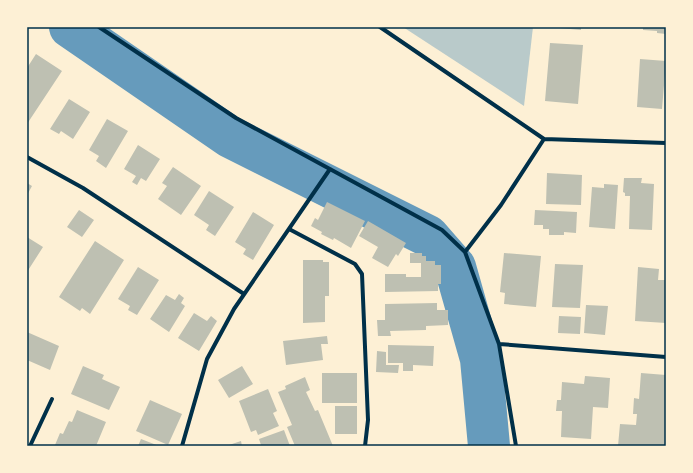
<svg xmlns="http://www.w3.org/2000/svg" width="693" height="473" font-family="'Work Sans',sans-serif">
<rect width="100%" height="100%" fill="#fdf0d5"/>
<path fill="#b9caca" d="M403,27H533L524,106Z"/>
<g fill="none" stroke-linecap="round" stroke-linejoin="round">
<path stroke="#669bbc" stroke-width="42" d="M70,27L230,137L428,236L455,267L481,359L489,446"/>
</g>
<path fill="#bec0b2" d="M559,27H581V30L559,28Z
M643,27H666V34L657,33V31L643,30Z
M550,43L583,45L578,104L545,101Z
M36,54L62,71L27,124V68Z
M640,59L666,61L662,109L637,107Z
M69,99L90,112L73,139L61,131L59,134L50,129Z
M107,119L128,131L106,168L96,161L99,156L89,150Z
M138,145L160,159L146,181L141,178L137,185L132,182L136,176L124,169Z
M173,167L201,186L181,215L158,199L167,186L162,183Z
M547,173L582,175L581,205L546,204Z
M624,178H642L641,183L654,184L652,230L629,229L630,196H625V193L623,192Z
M27,183L32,186L27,195Z
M604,184L618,185L615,229L589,227L592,187L604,188Z
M209,191L234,207L215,236L206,230L209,225L194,215Z
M327,202L365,221L351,248L334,238L333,240L321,234L322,232L311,226L315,218L318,220Z
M79,210L94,220L82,237L67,227Z
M535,210L577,212L576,233L564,232V235H549V229H543V225H534Z
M253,212L274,225L253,260L243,254L246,249L235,242Z
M368,221L406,243L398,256L396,254L388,267L372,258L378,247L359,236Z
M27,237L43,247L27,272Z
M95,241L124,260L90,314L82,308L80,311L59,297Z
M410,253H422V256H426V261H435V265H441V284H438V291L385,292V274H406V277H421V263H410Z
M504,253L541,256L536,307L504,304L505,293L500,292Z
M303,260H323V262H329V296H325V322L303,323Z
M555,264L583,265L580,308L552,307Z
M138,267L159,280L137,315L128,310L130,306L118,299Z
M638,267L659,269L658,280H666V323L635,321Z
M179,294L184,298L181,303L185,306L169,332L150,319L166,295L175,300Z
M437,303V310H448V325L426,326V330L390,331L391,336H378L377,320H385V304Z
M586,305L608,306L605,335L584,333Z
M194,313L207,321L211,316L217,321L199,351L178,338Z
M559,316L581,317L580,334L558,333Z
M27,332L59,346L50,370L27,360Z
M327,336L328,344H321L323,360L286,365L283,341Z
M388,345L434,346L433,366L413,365V371H403V363H388Z
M377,351L386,352V365H399L398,373L376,372Z
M83,366L104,375L102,379L120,387L109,410L71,394Z
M242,366L253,384L229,398L218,380Z
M322,373H357V403H322Z
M641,373L666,375V446H618L620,424L636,425L637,414H633L634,398L639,399Z
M585,376L610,378L608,408L593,407L591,439L561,437L562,411H556L557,400H561L562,382L584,384Z
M305,377L310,390L306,392L315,411L318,410L333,446H295L287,427L292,425L278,392L286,389L285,386Z
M268,389L277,411L273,413L279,426L258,435L256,430L251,432L239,401Z
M150,400L182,414L168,445L136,431Z
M335,406H357V434H335Z
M77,410L106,422L96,446H59L55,445L60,433L63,434L69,421L72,422Z
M284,430L290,446H258L261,445L259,439Z
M141,439L159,446H138Z
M241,441L242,446H226Z"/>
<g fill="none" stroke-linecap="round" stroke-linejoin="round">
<path stroke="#003049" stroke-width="4" d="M99,27L236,118L442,230L465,252L499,344L516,446
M380,27L544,139L666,143
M27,157L83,188L244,294
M289,229L355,264L362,274L368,420L365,446
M465,252L501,205L544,139
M499,344L666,357
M30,446L52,399
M182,446L207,359L234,309L330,169"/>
</g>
<rect width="693" height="473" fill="none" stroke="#fdf0d5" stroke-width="56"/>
<rect x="28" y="28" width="637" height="417" fill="none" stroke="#003049" stroke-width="1.5"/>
</svg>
